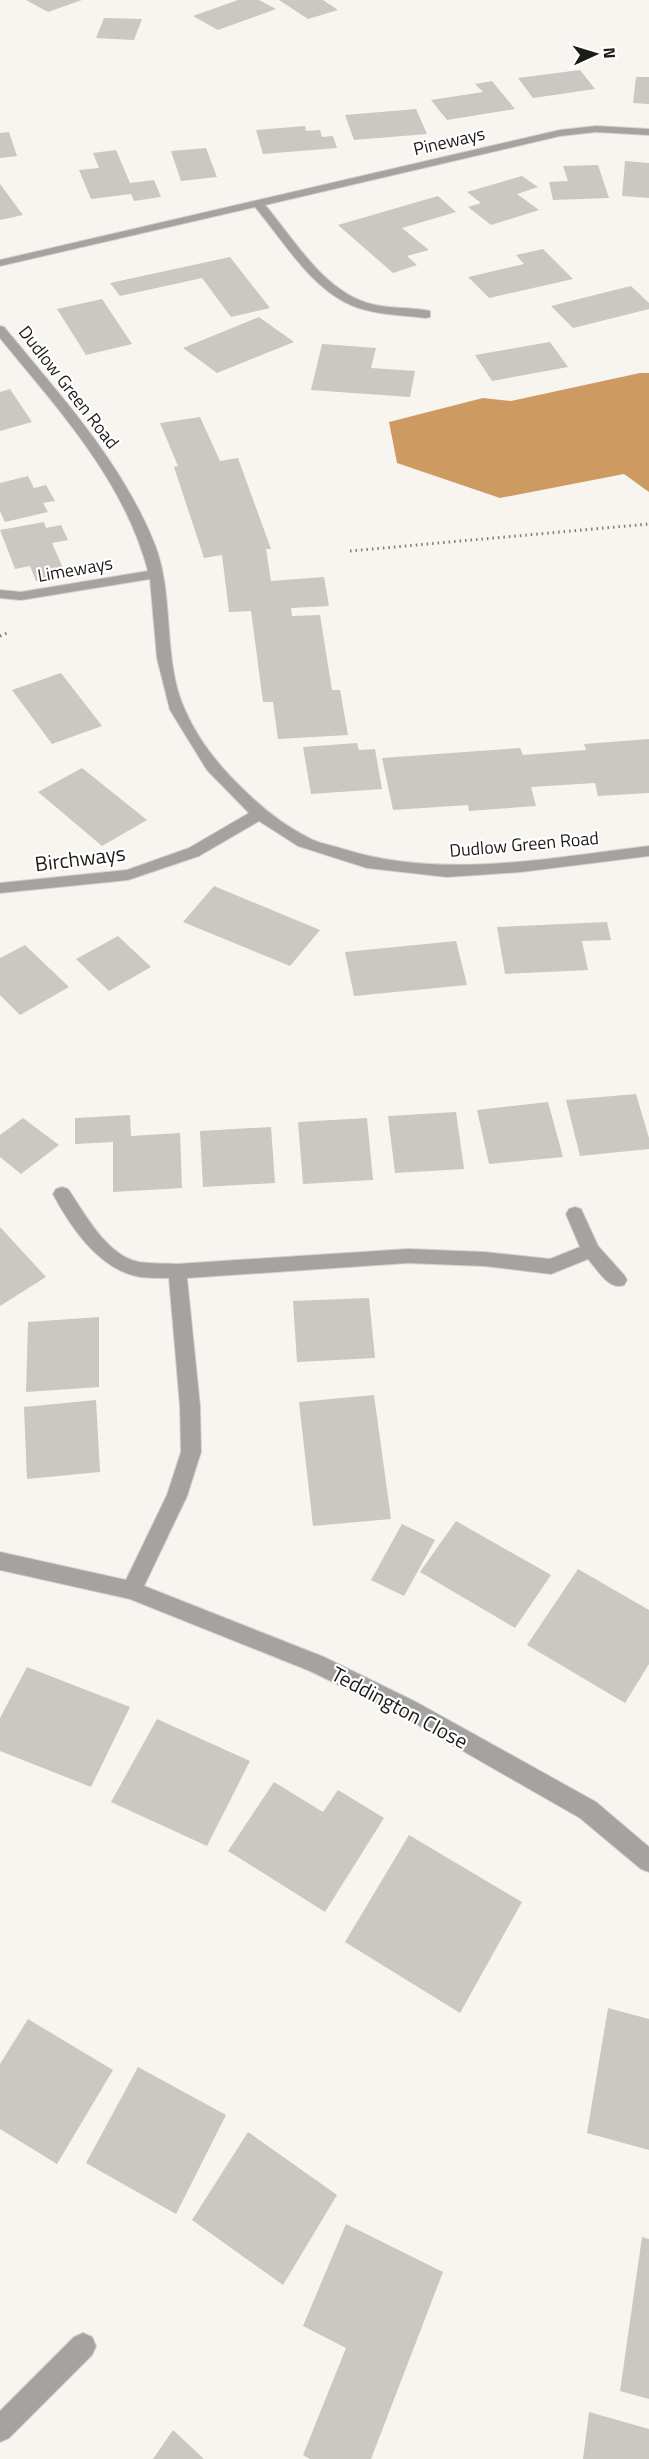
<svg xmlns="http://www.w3.org/2000/svg" width="649" height="2459" font-family="'Titillium Web',sans-serif">
<rect width="100%" height="100%" fill="#f8f4ef"/>
<path fill="#cd9a61" d="M640,373H649V492L624,474L500,498L397,463L389,422L483,398L511,401Z"/>
<path fill="#cbc7c2" d="M26,0H82L48,12Z
M238,0H259L276,9L218,30L193,16Z
M279,0H323L338,10L308,19Z
M104,18L142,19L134,40L96,38Z
M580,70L595,89L533,98L518,78Z
M636,77H649V104L633,103Z
M492,81L515,109L447,120L431,100L483,92L475,84Z
M416,109L427,134L354,140L345,115Z
M305,126L306,131L320,130L322,137L333,136L337,148L263,154L256,130Z
M9,132L17,156L0,158V133Z
M206,148L217,177L181,181L171,151Z
M116,150L130,183L154,180L161,197L134,201L131,194L91,199L79,170L99,168L93,153Z
M625,161L649,163V198L622,196Z
M598,165L609,198L553,200L549,182L568,181L563,166Z
M522,176L538,187L517,194L539,210L491,225L468,207L481,203L467,192Z
M0,184L23,215L0,220Z
M438,196L456,212L402,228L429,250L407,256L417,265L393,273L338,225Z
M543,249L573,279L489,298L468,277L524,264L516,255Z
M230,257L270,308L231,317L202,278L120,296L110,283Z
M631,286L649,303V309L573,328L551,306Z
M102,299L132,344L86,355L57,309Z
M259,317L294,342L217,373L183,348Z
M550,342L568,367L492,381L475,355Z
M322,344L376,348L371,368L415,371L410,397L311,390Z
M10,389L32,422L0,431V392Z
M200,417L220,461L238,458L271,549H266L271,581L324,577L329,606L291,608L292,616L320,615L332,690H340L348,735L278,739L273,702H263L251,611L229,612L222,555L204,558L174,467L178,466L160,423Z
M28,476L34,488L46,485L55,501L43,503L48,512L5,522L0,511V483Z
M44,522L46,528L61,525L68,540L52,543L66,575L36,581L30,566L15,569L0,530Z
M61,673L102,726L52,744L12,690Z
M649,739V793L598,796L595,783L531,787L536,806L469,811L468,805L393,810L382,758L520,748L523,755L586,750L584,744Z
M357,743L359,750L375,749L382,789L311,794L303,747Z
M82,768L147,820L102,846L38,792Z
M214,886L320,930L290,966L183,922Z
M607,922L611,940L582,941L588,970L505,974L497,927Z
M118,936L151,967L109,991L76,959Z
M456,941L467,985L354,996L345,952Z
M25,945L69,987L20,1015L0,995V958Z
M636,1094L649,1138V1149L580,1156L566,1100Z
M548,1102L563,1157L489,1164L477,1110Z
M456,1112L464,1169L395,1173L388,1116Z
M130,1115L131,1136L180,1133L182,1188L113,1192V1142L75,1144V1118Z
M23,1118L59,1145L21,1174L0,1157V1135Z
M367,1118L373,1180L303,1184L298,1122Z
M271,1127L275,1183L203,1187L200,1131Z
M0,1227L46,1277L0,1306Z
M369,1298L375,1358L297,1362L293,1301Z
M99,1317V1387L26,1392L28,1322Z
M374,1395L391,1519L313,1526L299,1402Z
M96,1400L100,1472L27,1479L24,1407Z
M456,1521L551,1575L515,1628L420,1572Z
M402,1524L435,1540L404,1596L371,1580Z
M578,1569L649,1610V1664L625,1703L527,1645Z
M27,1667L130,1707L91,1787L0,1751V1718Z
M157,1719L250,1761L207,1846L111,1802Z
M274,1782L323,1812L338,1790L384,1818L325,1912L228,1851Z
M409,1835L522,1902L460,2013L345,1942Z
M608,2008L649,2019V2150L587,2133Z
M28,2019L113,2070L57,2164L0,2129V2064Z
M138,2067L226,2115L176,2214L86,2163Z
M248,2132L337,2195L283,2285L192,2220Z
M346,2224L443,2272L371,2459H310L303,2455L346,2348L303,2326Z
M642,2237L649,2239V2399L620,2391Z
M589,2412L649,2429V2459H583Z
M173,2430L204,2459H153Z"/>
<g fill="none" stroke-linecap="round" stroke-linejoin="round">
<g stroke="#d5d1cd" stroke-width="2">
<path id="minor" d="M596,126L649,129V135L596,132L560,136L265,205C294,239 324,292 371,304C390,309 411,307 430,311V317L426,318C402,315 376,315 353,306C311,289 283,240 255,207L0,266V260L560,130Z
M0,326L4,327C60,395 122,462 155,545C175,597 162,660 185,710C198,740 219,766 242,788C261,807 282,824 307,837C317,843 331,845 343,849C443,880 548,858 649,846V856L521,872L447,877L367,868L298,846L259,821L199,856L128,880L0,893V883L127,870L189,848L249,813L207,770L170,710L157,658L150,579L21,600L0,598V590L21,592L148,571C124,480 58,409 0,338Z
M62,1187L68,1189C85,1214 107,1256 139,1262C152,1264 165,1263 177,1264L408,1249L484,1252L550,1259L580,1247L566,1214L569,1209L575,1207L581,1209L598,1246L624,1275L627,1280L624,1285C609,1291 598,1270 588,1259L551,1274L484,1266L408,1263L187,1278L200,1406L201,1452L187,1496L144,1586L324,1657L416,1702L596,1802L649,1847V1872L641,1869L580,1818L402,1716L310,1671L130,1599L0,1570V1552L126,1580L167,1495L181,1452L180,1406L169,1278C159,1278 149,1278 140,1277C100,1270 71,1228 53,1194L56,1189Z
M83,2333L92,2337L96,2346L92,2355L9,2438L0,2442V2411L74,2337Z"/>
</g>
<path stroke="#807d7b" stroke-width="3" stroke-dasharray="1.5 4" stroke-linecap="butt" d="M350,551L649,524
M0,636L10,632"/>
<use href="#minor" fill="#a5a3a1" fill-rule="evenodd"/>
</g>
<g text-anchor="middle" dominant-baseline="central" stroke-width="4.5" stroke-linejoin="round" paint-order="stroke">
<g font-size="18" fill="#1e1c1b" stroke="#fff">
<text transform="translate(449 141) rotate(-13)">Pineways</text>
<text transform="translate(69 387) rotate(52)">Dudlow Green Road</text>
<text transform="translate(75 569) rotate(-10)">Limeways</text>
<text transform="translate(524 844) rotate(-5)">Dudlow Green Road</text>
</g>
<g font-size="21" fill="#1e1c1b" stroke="#fff">
<text transform="translate(80 858) rotate(-7)">Birchways</text>
<text transform="translate(400 1707) rotate(28)">Teddington Close</text>
</g>
</g>
<g transform="translate(595 54) rotate(86)" stroke="#ffffff" stroke-width="4.5" paint-order="stroke">
<path d="M0-4.5L10 22L0 15L-10 22Z" fill="#1e1c1b"/>
<text y="-9" font-size="16" font-weight="bold" text-anchor="middle" fill="#1e1c1b">N</text>
</g>
</svg>
